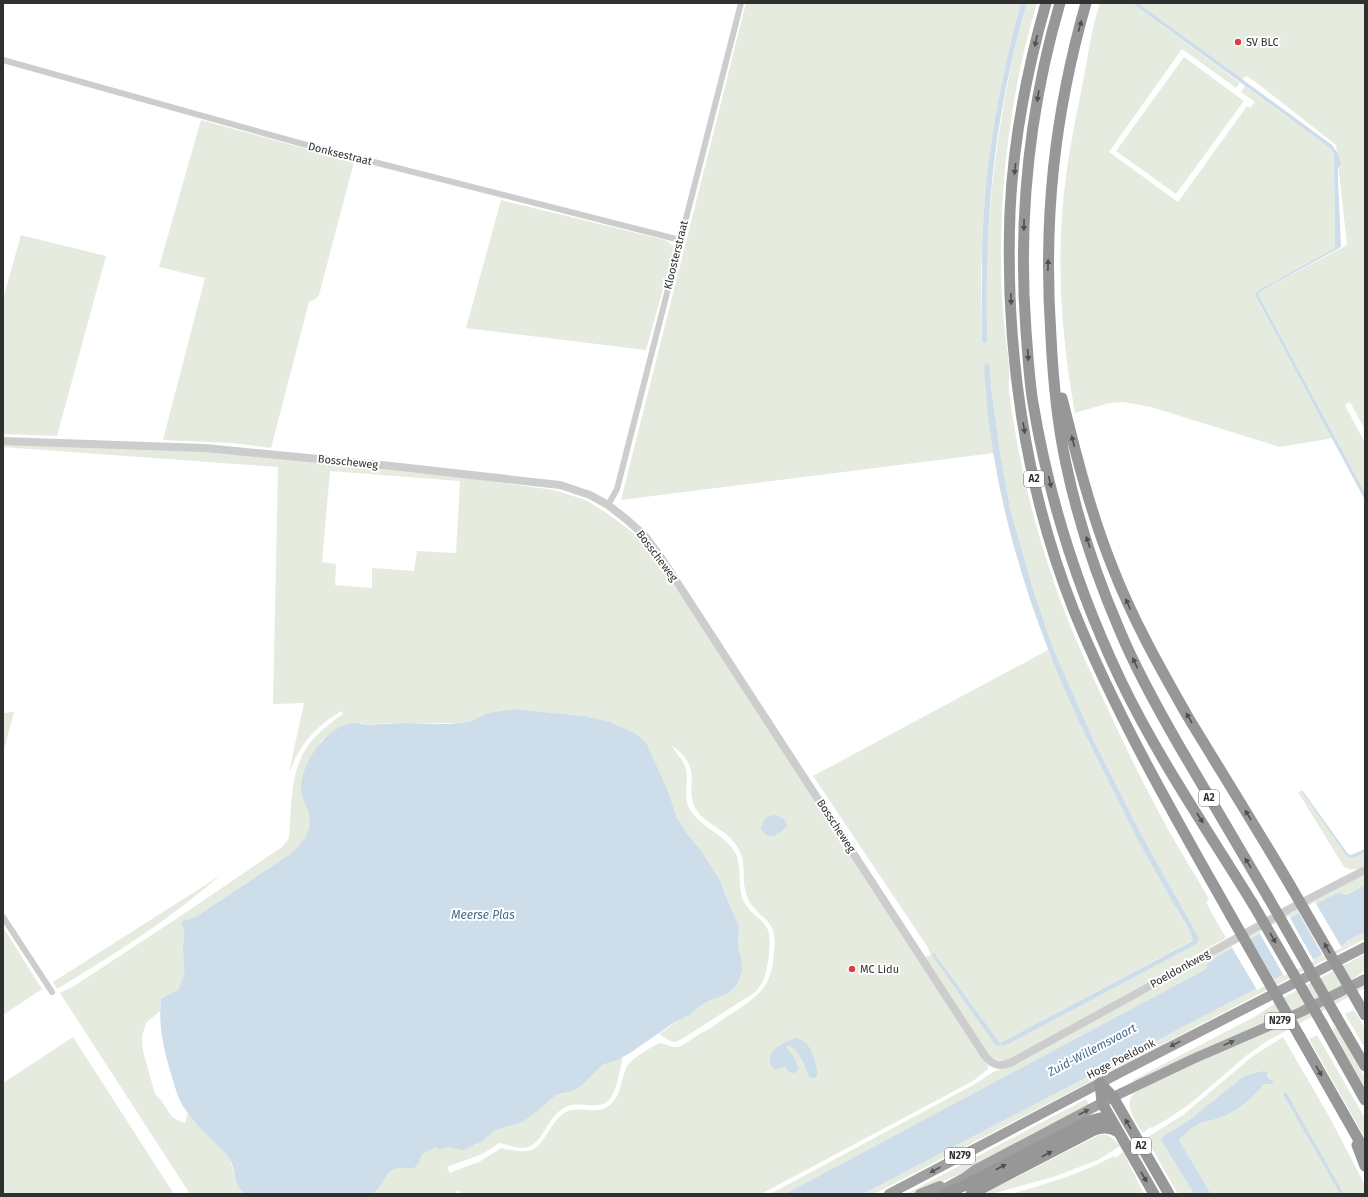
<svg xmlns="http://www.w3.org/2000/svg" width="1368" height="1197" font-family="'Fira Sans',sans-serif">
<rect width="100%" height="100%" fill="#fff"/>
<path fill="#e5ecdf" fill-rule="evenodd" d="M746,3H1021L1004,75L992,140L984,208L981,272L982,341C985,297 986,252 990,208C997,139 1007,70 1027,3H1037C1011,89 1000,180 1001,269C1001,301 1005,332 1009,364C1010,373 1008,383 1009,392C1018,458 1033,523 1055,585C1067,621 1083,656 1099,690C1119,733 1139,776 1162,818C1176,845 1194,872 1209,899L1206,902L1214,917L1226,938L1012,1059C1002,1062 996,1061 988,1054L924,957L931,955L927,946L813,776L1048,650L1089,743L1135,835L1193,938V940L1000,1043L934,953L1001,1046H1005L1193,946L1199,938L1140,832L1094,741L1053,648L1033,589L1010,508L1000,452L991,387L990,366L985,388L994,453L621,500Z
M1100,3H1132L1240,83L1236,88L1182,49L1109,152L1178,202L1247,106L1250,108L1255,102L1241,92L1245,86L1322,142L1331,149L1334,154L1335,248L1259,290L1256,293V298L1333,438L1280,447L1151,407L1123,402L1109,403L1075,413C1062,341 1056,266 1064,193C1068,157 1075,121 1082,86C1088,58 1091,29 1100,3Z
M1138,3H1365V430L1350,402L1345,405L1365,443V493L1260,298L1259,294L1261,291L1347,245L1336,145L1253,80L1246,76L1242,80Z
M1184,57L1244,101L1176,194L1116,151Z
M201,120L354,162L319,295L314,300L309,302L271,448L232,443L163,440L205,278L159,267Z
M501,200L665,240C670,243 673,245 674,250L646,350L466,328Z
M21,235L106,256L57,436L3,434V299Z
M3,444L199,450L474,479L554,490L586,500L605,512L632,532L651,554L702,625L988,1066V1069L973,1081L761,1194H462L457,1190L456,1194H373L379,1188L389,1172L397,1168H411L418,1164C420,1153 426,1149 436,1147L438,1149L448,1147L460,1150L476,1145L495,1130L502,1127L515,1124L534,1114L556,1095L566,1093L602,1065L623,1057C620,1069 617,1091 609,1100C599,1111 580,1101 568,1106C546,1114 544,1147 523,1148C515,1148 506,1144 499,1143C481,1157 467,1159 447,1167L450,1173L454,1171L479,1162L501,1148C537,1155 535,1152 554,1123C558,1118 561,1114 568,1111C582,1106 598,1116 611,1104C621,1095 621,1080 626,1068C630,1059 651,1047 660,1043C666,1044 672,1048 677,1047C683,1046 690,1040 695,1037C700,1033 706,1031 711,1028C718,1023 724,1018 731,1014C759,995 773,987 774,950C775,943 775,933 771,926C765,916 753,911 748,899C739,878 750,862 734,842C724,829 706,824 697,811C682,788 706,769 672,746C676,753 684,761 686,769C689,783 682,798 691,811C702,828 724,834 735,852C742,865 738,883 742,897C748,914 762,917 768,930C772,940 768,970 763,981C761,985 758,989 754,993L685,1037L676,1042L670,1041L659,1034L703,1004L711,1001L741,957L738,947L739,926L724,890L700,849L688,835L677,818L668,791L647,744L616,724L585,716L513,709L487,713L472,721L460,723H388L368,725L361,723L337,729L321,741L301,795C303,800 306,805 308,810C315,829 305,843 290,854L197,916L181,923C187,935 183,936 183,948C183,957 185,965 184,974C184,980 180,983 179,989L174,993L161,999L160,1011L146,1023L142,1037L143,1051L155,1094L161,1100L172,1117L179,1121L185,1123L188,1113L230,1159L237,1184L241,1191L245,1194H190L60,993L74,986L182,915L282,847L287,841L289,837C291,813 291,778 301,758C309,739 326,726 343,714L341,711C326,721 312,731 302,747C297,754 293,764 289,772L304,703L273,704L278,467L3,447ZM330,471L460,481L456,553L417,551L414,571L372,568V588L335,585L336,564L322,562Z
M14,712L3,754V713Z
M1301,791L1346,855L1356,857L1365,852V866C1358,870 1351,871 1344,867L1298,792Z
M1365,873V885L1345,895L1340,893L1335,894L1219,955L1208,963L1206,969L785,1194H770L975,1084L993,1072L1008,1067L1228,945Z
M221,875C170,919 115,954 57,989L53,982Z
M3,927L42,989L3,1015Z
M1365,932V939L874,1194H863Z
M1365,954V970L1359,975L1339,987L1300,1007L1134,1083L1133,1080L1256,1016L1288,995Z
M1365,984V988L1267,1041L1246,1056L1191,1103L1166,1120L1152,1128L1150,1127L1143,1133C1135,1121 1121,1102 1137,1091Z
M1354,1010L1365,1028V1048L1345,1014Z
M1332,1024L1339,1032L1365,1078V1088L1335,1034Z
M1317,1035L1365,1118V1138L1309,1039Z
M73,1037L174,1194H3V1083Z
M1283,1037L1329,1116L1365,1185V1194H1344L1285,1093L1284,1094L1340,1194H1211L1179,1140C1186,1131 1196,1124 1207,1121C1212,1120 1217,1119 1222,1117C1238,1111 1254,1097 1264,1084H1270L1271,1079L1267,1077L1268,1072L1262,1071L1244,1076L1188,1121L1165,1135L1161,1138L1162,1142L1194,1194H1178L1146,1138L1183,1115L1253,1056Z
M1086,1099L1089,1105L960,1174L914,1194H906Z
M1099,1135C1109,1134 1114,1139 1120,1146L1098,1160L1056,1176L992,1194H977L1007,1182Z
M1123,1152L1144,1194H1011C1047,1184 1080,1174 1114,1156L1116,1158Z"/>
<path fill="#cdddea" d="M1021,3H1027C1001,90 988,182 987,273C986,295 987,317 987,340L986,343H984L982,341V337C982,294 981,252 984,209C989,140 1003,70 1021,3Z
M1132,3H1138L1332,145C1336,150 1340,158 1341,164L1338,168V179L1341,247L1261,291L1259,294L1260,298L1365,493V500L1256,297V293L1259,290L1335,248L1334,154L1331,149L1322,142Z
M988,363L990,366L991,387L1000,452L1010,508L1033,589L1053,648L1094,741L1140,832L1199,938L1198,942L1193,946L1005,1046L997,1045L994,1043L932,955L934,953L1000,1043L1192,941L1193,939C1188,926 1179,913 1172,901C1157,873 1140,846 1126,817C1099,762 1070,707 1048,649C1013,559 989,463 984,367L985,364Z
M513,709L585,716L610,722L630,731L639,736L647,744L668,791L677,818L688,835L700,849L719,879L739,926L738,947L741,957L742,971L737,985L728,993L703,1004L689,1015L672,1024L630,1053L617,1060L602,1065L581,1086L572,1091L556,1095L534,1114L522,1122L495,1130L481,1142L464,1150H460L448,1147L439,1150L436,1147L422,1154L418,1164L414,1168H397L389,1172L379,1188L373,1194H245C232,1185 237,1170 229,1158C226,1153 219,1148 215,1143C205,1134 196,1124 188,1113C179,1103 176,1090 172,1077C164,1051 158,1026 161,999C166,995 173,994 179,989C180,983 183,980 184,974C185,965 183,957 183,948C183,936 187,935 181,923L182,921L190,919L197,916L290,854C304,843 314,829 308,810C305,803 301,797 301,790C300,765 325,728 351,723C357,722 363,725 369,725C381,724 393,723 405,723C424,723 442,725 460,723L472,721L487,713Z
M1302,790L1348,854L1351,855L1365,849V852L1356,857L1350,858L1346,855L1301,791Z
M774,815C780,816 787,819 787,827C777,835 770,842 761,829C762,820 765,817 774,815Z
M1365,885V932L1347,941L1342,946L1317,957L863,1194H785L1206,969L1208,963L1219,955L1335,894L1340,893L1346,895Z
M796,1038C809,1041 813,1053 816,1065C817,1070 818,1073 816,1078H812L809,1077C805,1065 800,1052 789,1045L786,1047L794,1057L799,1069L795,1073L789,1072L785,1067L774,1070C761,1052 782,1043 796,1038Z
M1262,1071L1268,1072L1267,1077L1274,1082L1272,1084H1264C1254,1097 1238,1111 1222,1117C1217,1119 1212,1120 1207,1121C1196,1124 1187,1131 1179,1140L1211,1194H1194L1162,1142L1161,1138L1165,1135L1188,1121L1244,1076Z
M1286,1092L1344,1194H1340L1283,1094Z"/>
<path fill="#fff" d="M1315,902L1342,948L1323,956L1298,911Z
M1289,916L1314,961L1284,976L1259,932Z
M1249,937L1275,981L1257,990L1231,946Z"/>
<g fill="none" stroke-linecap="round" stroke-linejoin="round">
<path stroke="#cdcdcd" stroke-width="6" d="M3,60L303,144L680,240
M608,505L617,489L741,3
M3,917L52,992"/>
<path stroke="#cdcdcd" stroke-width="8" d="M3,441L205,448L391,466L560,485L590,495L608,505L626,519L644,535L660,556L985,1056C993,1066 1001,1067 1012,1062L1293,907L1365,870"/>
<path stroke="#a0a0a0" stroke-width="10" d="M889,1194L1121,1072L1365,947
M920,1194L940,1186
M935,1194L964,1178L975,1170L1113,1097L1193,1059L1301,1012L1365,979"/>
<path stroke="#979797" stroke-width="11" d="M1046,3C1027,70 1013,143 1010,212C1005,347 1024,485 1074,611C1117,717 1175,817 1231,916
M1060,3C1029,109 1018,221 1026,331C1028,355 1029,379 1033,403C1049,500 1079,593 1121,681C1158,758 1208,831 1253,904
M1086,3C1054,115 1043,220 1051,337C1053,379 1057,422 1066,464C1078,521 1097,578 1120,631C1137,672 1159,711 1181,749C1210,799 1239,847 1268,897
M1062,398C1076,454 1090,511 1112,566C1132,618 1160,668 1188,717C1222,773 1257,829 1290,885
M1360,1006L1365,1015
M1337,1018L1365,1066
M1323,1025L1365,1100
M1300,1037L1365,1151
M1100,1083L1113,1097L1169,1194
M1100,1083L1102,1103L1154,1194
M1357,1145L1365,1166
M945,1194L966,1185L1089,1121L1100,1118L1112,1121
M971,1194L1092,1131C1102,1127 1109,1127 1118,1132"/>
<path stroke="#979797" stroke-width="11" d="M1290,885L1360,1006
M1268,897L1337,1018
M1253,904L1323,1025
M1231,916L1300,1037"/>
</g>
<defs><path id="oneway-solid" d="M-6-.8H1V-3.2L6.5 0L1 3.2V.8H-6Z"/></defs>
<g fill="#4f4f4f">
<use href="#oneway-solid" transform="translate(1080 26) rotate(-74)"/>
<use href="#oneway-solid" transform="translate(1036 41) rotate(103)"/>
<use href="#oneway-solid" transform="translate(1038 96) rotate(99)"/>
<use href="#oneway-solid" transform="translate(1015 169) rotate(96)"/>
<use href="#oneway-solid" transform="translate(1024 225) rotate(91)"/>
<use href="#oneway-solid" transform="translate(1048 265) rotate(-89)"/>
<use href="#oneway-solid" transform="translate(1011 299) rotate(88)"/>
<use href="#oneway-solid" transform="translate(1028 355) rotate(86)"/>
<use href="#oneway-solid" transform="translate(1024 428) rotate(81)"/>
<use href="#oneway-solid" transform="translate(1073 441) rotate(-104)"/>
<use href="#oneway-solid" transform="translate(1050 482) rotate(77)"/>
<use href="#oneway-solid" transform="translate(1088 542) rotate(-108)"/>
<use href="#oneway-solid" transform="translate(1128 604) rotate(-114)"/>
<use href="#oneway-solid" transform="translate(1135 663) rotate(-115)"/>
<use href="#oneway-solid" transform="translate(1189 718) rotate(-120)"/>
<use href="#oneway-solid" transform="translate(1248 815) rotate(-122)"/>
<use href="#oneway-solid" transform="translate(1200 818) rotate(58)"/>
<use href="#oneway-solid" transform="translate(1248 863) rotate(-121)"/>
<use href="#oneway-solid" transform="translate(1273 938) rotate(60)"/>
<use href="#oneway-solid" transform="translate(1327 948) rotate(-120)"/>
<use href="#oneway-solid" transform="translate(1319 1071) rotate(60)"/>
<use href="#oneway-solid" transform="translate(1128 1124) rotate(-120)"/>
<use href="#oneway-solid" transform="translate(1047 1154) rotate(-28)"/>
<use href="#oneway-solid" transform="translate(1001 1167) rotate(-28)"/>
<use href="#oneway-solid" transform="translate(1144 1177) rotate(60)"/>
</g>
<g fill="#575757">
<use href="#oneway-solid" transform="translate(1229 1043) rotate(-23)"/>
<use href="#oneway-solid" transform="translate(1175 1044) rotate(153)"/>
<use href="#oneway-solid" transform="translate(1084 1112) rotate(-28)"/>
<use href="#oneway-solid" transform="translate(935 1170) rotate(152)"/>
</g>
<g fill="#d84142" stroke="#fff" stroke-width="1.5">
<circle cx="1238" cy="42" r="4"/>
<circle cx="852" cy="969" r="4"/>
</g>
<g text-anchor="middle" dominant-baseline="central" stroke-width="4" stroke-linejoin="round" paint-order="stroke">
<g fill="#fff" stroke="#6e6e6e" stroke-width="1">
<rect x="1024" y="471" width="20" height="16" rx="3"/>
<rect x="1199" y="790" width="20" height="16" rx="3"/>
<rect x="1265" y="1013" width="30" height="16" rx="3"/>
<rect x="1131" y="1138" width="20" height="16" rx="3"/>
<rect x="945" y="1148" width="30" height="16" rx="3"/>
</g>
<g font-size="10" font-weight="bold" fill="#303030">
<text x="1034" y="479">A2</text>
<text x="1209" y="798">A2</text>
<text x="1280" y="1021">N279</text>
<text x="1141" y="1146">A2</text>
<text x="960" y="1156">N279</text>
</g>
<g font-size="11" fill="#303030" stroke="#fff" text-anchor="start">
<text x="1246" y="42">SV BLC</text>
<text x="860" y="969">MC Lidu</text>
</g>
<g font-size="11" fill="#303030" stroke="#fff">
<text transform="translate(340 154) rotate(14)">Donksestraat</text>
<text transform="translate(676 255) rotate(-76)">Kloosterstraat</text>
<text transform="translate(348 462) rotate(6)">Bosscheweg</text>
<text transform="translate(657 556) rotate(53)">Bosscheweg</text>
<text transform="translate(836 826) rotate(57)">Bosscheweg</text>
<text transform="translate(1180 969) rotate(-29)">Poeldonkweg</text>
<text transform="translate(1121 1059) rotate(-27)">Hoge Poeldonk</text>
</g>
<g font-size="12" font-style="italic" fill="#446b8c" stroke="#fff">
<text x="483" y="915">Meerse Plas</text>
<text transform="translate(1092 1050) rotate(-28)">Zuid-Willemsvaart</text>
</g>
</g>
<rect width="1368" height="1197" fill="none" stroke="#303030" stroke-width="8"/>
</svg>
